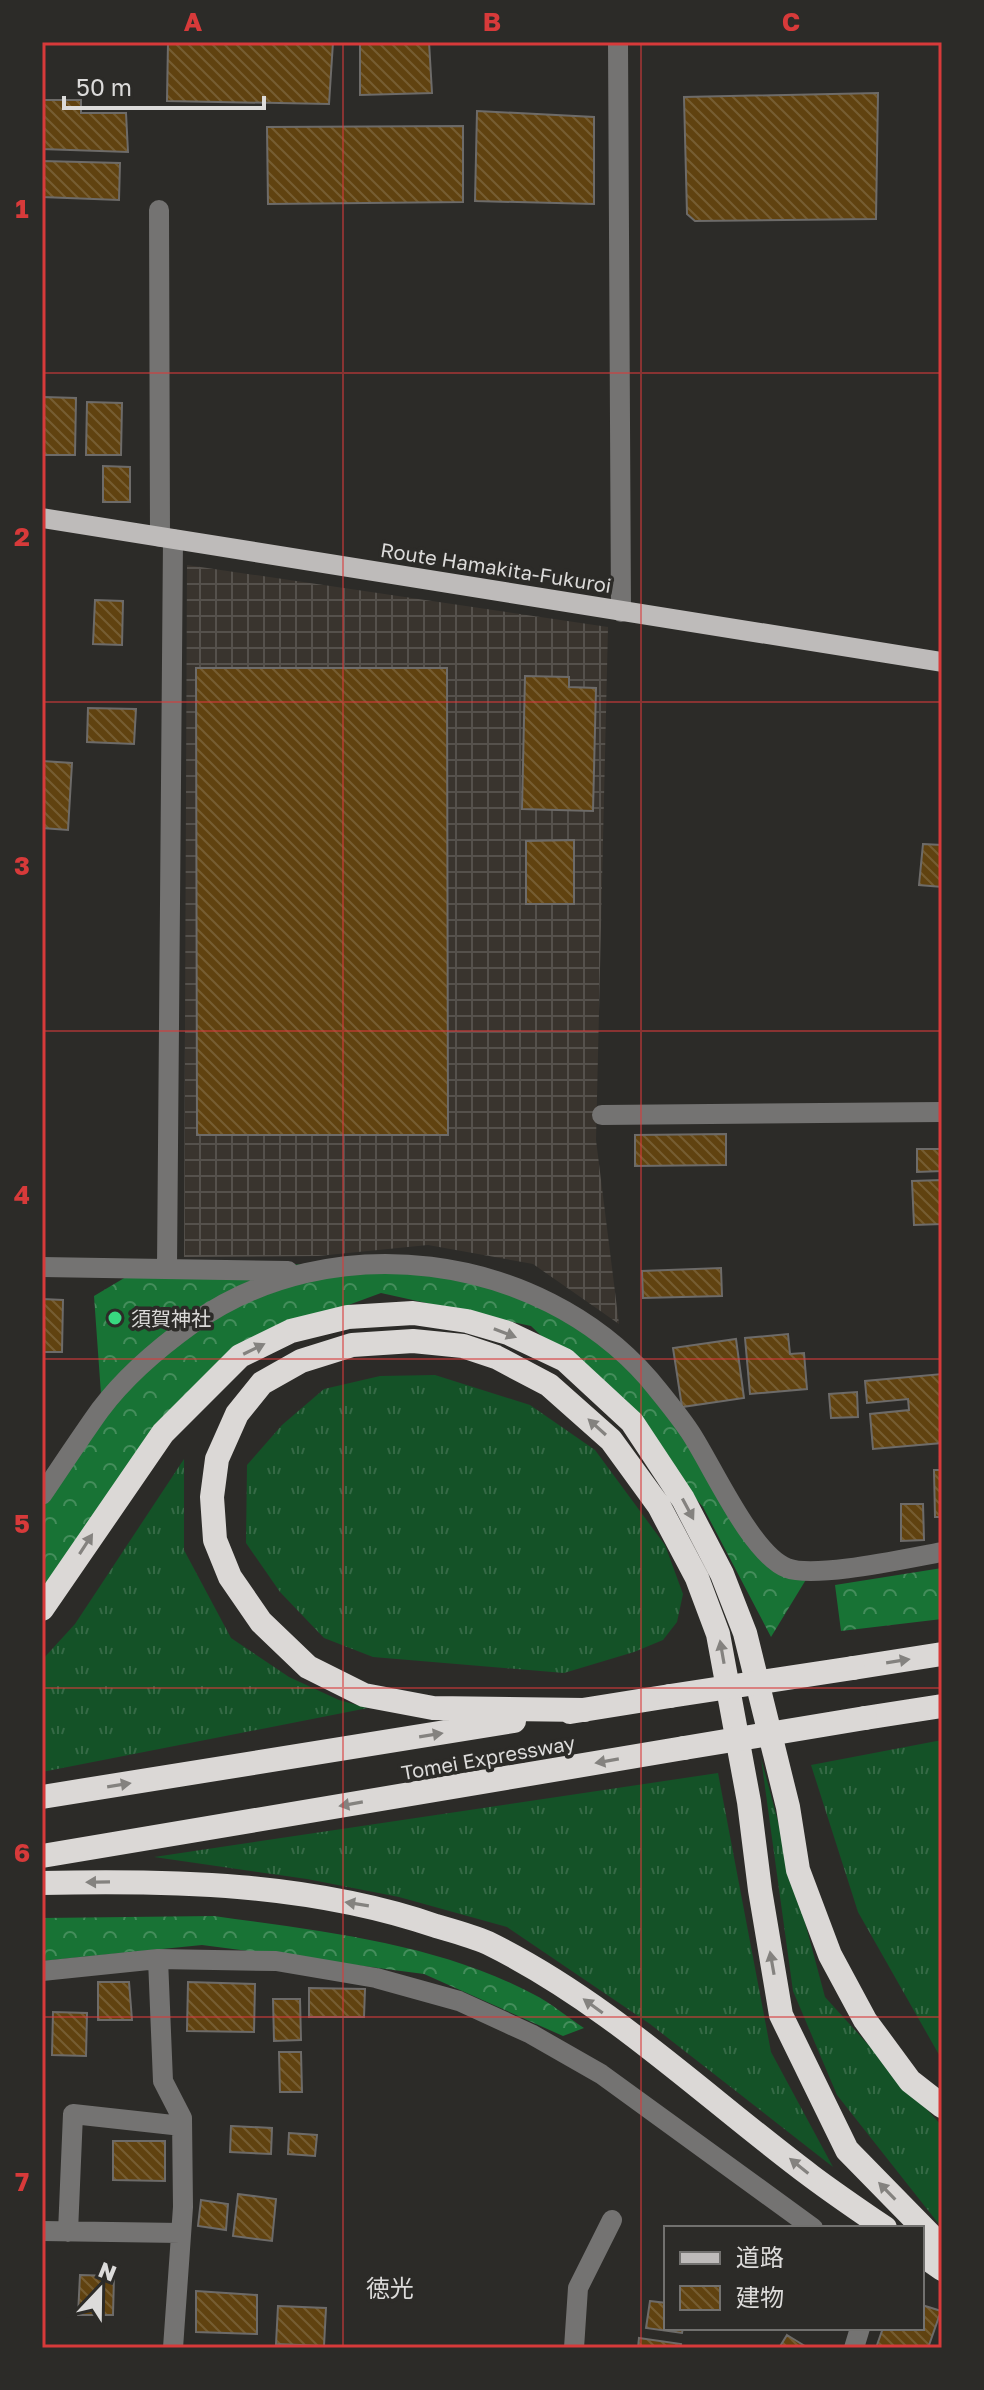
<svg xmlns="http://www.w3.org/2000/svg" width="984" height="2390" font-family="'Golos Text','Noto Sans JP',sans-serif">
<defs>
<pattern id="industrial-grid" width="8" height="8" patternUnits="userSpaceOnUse" patternTransform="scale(2)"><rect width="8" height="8" fill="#39342e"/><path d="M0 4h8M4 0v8" fill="none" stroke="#55514c"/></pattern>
<pattern id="grass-tufts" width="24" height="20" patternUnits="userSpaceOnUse" patternTransform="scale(2)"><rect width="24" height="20" fill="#145227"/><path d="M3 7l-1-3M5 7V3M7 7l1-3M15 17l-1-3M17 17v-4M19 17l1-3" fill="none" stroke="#366a46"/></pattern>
<pattern id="forest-crowns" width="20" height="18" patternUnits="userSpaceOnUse" patternTransform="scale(2)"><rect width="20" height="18" fill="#187335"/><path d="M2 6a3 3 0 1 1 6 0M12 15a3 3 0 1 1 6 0" fill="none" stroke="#448d5b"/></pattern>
<pattern id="building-back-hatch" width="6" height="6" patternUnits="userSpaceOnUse" patternTransform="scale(2)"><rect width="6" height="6" fill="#604210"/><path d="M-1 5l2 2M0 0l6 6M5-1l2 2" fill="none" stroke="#765d32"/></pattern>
</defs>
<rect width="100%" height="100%" fill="#2c2b28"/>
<path fill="url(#industrial-grid)" d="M187,565L608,627L596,1140L619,1324L533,1264L428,1245L318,1256L184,1257Z"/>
<path fill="url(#grass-tufts)" d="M435,1375L530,1405L595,1450L665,1545L683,1594L677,1622L663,1640L634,1652L564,1673L373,1657L324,1638L280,1592L246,1543L247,1465L282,1425L324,1389L380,1376Z
M184,1459V1550L231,1638L289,1677L339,1700L368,1708L42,1772V1660L75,1624Z
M942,1740V2060L858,1912L811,1765Z
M761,1758L825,1997L942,2126V2228L837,2095L793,1991Z
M718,1773L771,2052L833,2167L650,2024L507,1927L399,1897L307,1879L154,1857Z"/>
<path fill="url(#forest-crowns)" d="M367,1263L523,1291L621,1353L786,1568L810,1573L771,1637L703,1507L624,1415L531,1326L381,1293L256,1339L113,1506L42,1601V1493L102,1408L94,1296L141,1268Z
M942,1568V1619L841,1631L835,1585Z
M214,1916C320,1931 437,1943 533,1994C551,2003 567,2017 584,2028L563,2036L424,1974L202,1945L42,1961V1918Z"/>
<path fill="url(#building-back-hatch)" stroke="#6d6b69" stroke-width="2" d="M168,42H333L329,104L167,101Z
M360,42H429L432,93L360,95Z
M878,93L876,219L695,221L687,214L684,97Z
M42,100H81V113H126L128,152L42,149Z
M477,111L594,117V204L475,201Z
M463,126V202L268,204L267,127Z
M42,161L120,163L119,200L42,197Z
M44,397L76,398L75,455H43Z
M87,402L122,403L121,455H86Z
M103,466L130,467V502H103Z
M95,600L123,601L122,645L93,644Z
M196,668H447L448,1135H197Z
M525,676L569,677V687L596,688L593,811L522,809Z
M88,708L136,709L134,744L87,742Z
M42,761L72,763L68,830L42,828Z
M574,840V904H526V841Z
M923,844L942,845V887L919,885Z
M726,1134V1165L635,1166V1135Z
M917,1149H942V1171L917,1172Z
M942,1180V1224L914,1225L912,1181Z
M721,1268L722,1296L643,1298L642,1271Z
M42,1299L63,1300L62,1352H42Z
M788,1334L790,1354L804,1353L807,1389L750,1394L745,1338Z
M736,1339L744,1398L682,1407L673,1348Z
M942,1374V1443L873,1449L870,1414L909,1410L908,1399L867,1403L865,1381Z
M857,1392L858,1417L831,1418L829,1394Z
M940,1457H942V1517H935L934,1470H941Z
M901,1504H923L924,1540L901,1541Z
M98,1982H129L132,2020H98Z
M188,1982L255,1984L254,2032L187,2031Z
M309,1988L365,1989L364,2017H309Z
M273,1999H300L301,2040L274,2041Z
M53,2012L87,2013L86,2056L52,2055Z
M279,2052H301L302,2092H280Z
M231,2126L272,2128L271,2154L230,2152Z
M289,2133L317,2135L315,2156L288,2154Z
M113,2141H165V2181L113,2180Z
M238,2194L276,2199L272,2241L233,2236Z
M201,2200L228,2204L226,2230L198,2226Z
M80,2275L114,2276L113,2315H78Z
M196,2291L257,2295V2334L196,2332Z
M650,2301L666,2303V2328H683L682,2333L646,2328Z
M922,2305L941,2311L928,2348H876L883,2328H922Z
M278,2306L326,2308L324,2346L276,2344Z
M787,2335L808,2348H779Z
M639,2338L681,2344L680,2348H638Z"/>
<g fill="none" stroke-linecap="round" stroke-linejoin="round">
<path stroke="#747372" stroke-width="20" d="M618,42L621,612
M159,210L160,537
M602,1115L942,1112
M42,1267L288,1271
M167,1268L173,539
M42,1495C61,1467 80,1438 100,1410C124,1378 160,1347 192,1324C330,1225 538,1252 649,1379C663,1396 678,1414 690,1432C712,1465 751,1554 787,1568C815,1579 908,1558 942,1552
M158,1959L163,2081L182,2118L183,2207L173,2348
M42,1971L158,1959L276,1961L376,1978L459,2001L531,2034L601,2074L813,2228
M42,2231L181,2233
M68,2232L73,2114L182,2126
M574,2348L578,2288L612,2220
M854,2348L860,2328"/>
<path stroke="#bebbba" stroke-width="20" d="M42,518L942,662"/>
<path stroke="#dbd8d6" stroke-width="24" d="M42,1609L163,1433L240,1356L291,1331L348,1317L413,1313L467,1321L508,1333L565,1360L632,1422L683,1499L722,1574L745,1633L788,1807L798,1870L830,1955L865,2020L910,2081L942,2106
M853,1668L942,1654
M585,1710L433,1708L364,1695L308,1667L261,1622L230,1577L215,1540L212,1497L217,1459L237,1414L262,1383L301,1361L352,1345L413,1341L463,1346L496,1357L549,1385L611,1440L659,1506L697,1578L718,1634L749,1802L760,1890L781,2015L847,2150L942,2247
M570,1712L670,1696
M865,1718L942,1706
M42,1797L514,1721
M42,1856L684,1748
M42,1883C174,1880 310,1883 436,1926C453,1931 472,1936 488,1943C608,2002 704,2096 811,2176C835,2194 860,2211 885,2228
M922,2255L942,2269"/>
<path stroke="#dbd8d6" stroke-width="24" d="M670,1696L853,1668
M684,1748L865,1718"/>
</g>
<defs><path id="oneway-solid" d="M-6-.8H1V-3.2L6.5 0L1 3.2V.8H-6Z" transform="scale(2)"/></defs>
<g fill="#84827f">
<use href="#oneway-solid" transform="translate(505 1333) rotate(21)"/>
<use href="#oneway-solid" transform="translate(254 1349) rotate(-26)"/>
<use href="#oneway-solid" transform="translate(597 1427) rotate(-138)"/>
<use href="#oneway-solid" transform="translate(688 1509) rotate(62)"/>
<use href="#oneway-solid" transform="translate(86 1544) rotate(-57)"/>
<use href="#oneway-solid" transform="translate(722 1652) rotate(-100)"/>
<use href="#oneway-solid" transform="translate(898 1661) rotate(-9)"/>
<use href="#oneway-solid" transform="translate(431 1735) rotate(-9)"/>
<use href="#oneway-solid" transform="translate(607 1761) rotate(170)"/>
<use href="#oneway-solid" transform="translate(119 1785) rotate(-9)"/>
<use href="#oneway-solid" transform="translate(351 1804) rotate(170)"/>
<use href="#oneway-solid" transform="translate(98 1882) rotate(179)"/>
<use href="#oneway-solid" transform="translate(357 1904) rotate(-171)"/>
<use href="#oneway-solid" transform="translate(772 1963) rotate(-100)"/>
<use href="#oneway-solid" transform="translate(593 2006) rotate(-144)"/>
<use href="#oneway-solid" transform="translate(799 2166) rotate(-141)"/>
<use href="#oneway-solid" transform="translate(887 2191) rotate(-134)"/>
</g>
<path fill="none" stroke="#d73a3a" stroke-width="2" stroke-opacity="0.55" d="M343,42V2348M641,42V2348M42,373H942M42,702H942M42,1031H942M42,1359H942M42,1688H942M42,2017H942"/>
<circle fill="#38d880" stroke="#2c2b28" stroke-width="3" cx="115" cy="1318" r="8"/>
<g text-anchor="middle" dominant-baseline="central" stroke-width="7" stroke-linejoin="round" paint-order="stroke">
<g font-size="20" fill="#dcdbda" stroke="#2c2b28">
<text transform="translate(496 567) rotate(9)">Route Hamakita-Fukuroi</text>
<text transform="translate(488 1757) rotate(-10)">Tomei Expressway</text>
</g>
<g font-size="20" fill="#dcdbda" stroke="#2c2b28" text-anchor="start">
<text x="131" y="1318">須賀神社</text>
</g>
<g font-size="24" fill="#dcdbda" stroke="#2c2b28">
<text x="390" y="2287">徳光</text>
</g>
</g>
<rect width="984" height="2390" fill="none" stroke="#2c2b28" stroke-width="88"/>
<rect x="664" y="2226" width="260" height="104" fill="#2c2b28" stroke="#72716f" stroke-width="2"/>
<rect x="680" y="2252" width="40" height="12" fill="#bebbba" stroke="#72716f" stroke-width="2"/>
<text x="736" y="2266" font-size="24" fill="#dcdbda">道路</text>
<rect x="680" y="2286" width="40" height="24" fill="url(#building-back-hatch)" stroke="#72716f" stroke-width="2"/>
<text x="736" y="2306" font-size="24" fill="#dcdbda">建物</text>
<g transform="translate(100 2290) rotate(22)" stroke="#2c2b28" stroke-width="6" paint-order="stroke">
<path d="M0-6L14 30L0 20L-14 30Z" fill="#dcdbda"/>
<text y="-12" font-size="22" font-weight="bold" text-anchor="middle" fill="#dcdbda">N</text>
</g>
<path d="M64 96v12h200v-12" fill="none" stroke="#dcdbda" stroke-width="4"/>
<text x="76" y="96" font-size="24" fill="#dcdbda" stroke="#2c2b28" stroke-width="6" paint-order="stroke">50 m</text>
<rect x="44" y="44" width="896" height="2302" fill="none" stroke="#d73a3a" stroke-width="3"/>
<g font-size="26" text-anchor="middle" font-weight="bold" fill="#d73a3a">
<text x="193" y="31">A</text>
<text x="492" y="31">B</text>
<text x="791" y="31">C</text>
<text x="22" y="218">1</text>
<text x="22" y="546">2</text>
<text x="22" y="875">3</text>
<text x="22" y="1204">4</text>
<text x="22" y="1533">5</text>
<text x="22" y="1862">6</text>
<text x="22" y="2191">7</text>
</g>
</svg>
